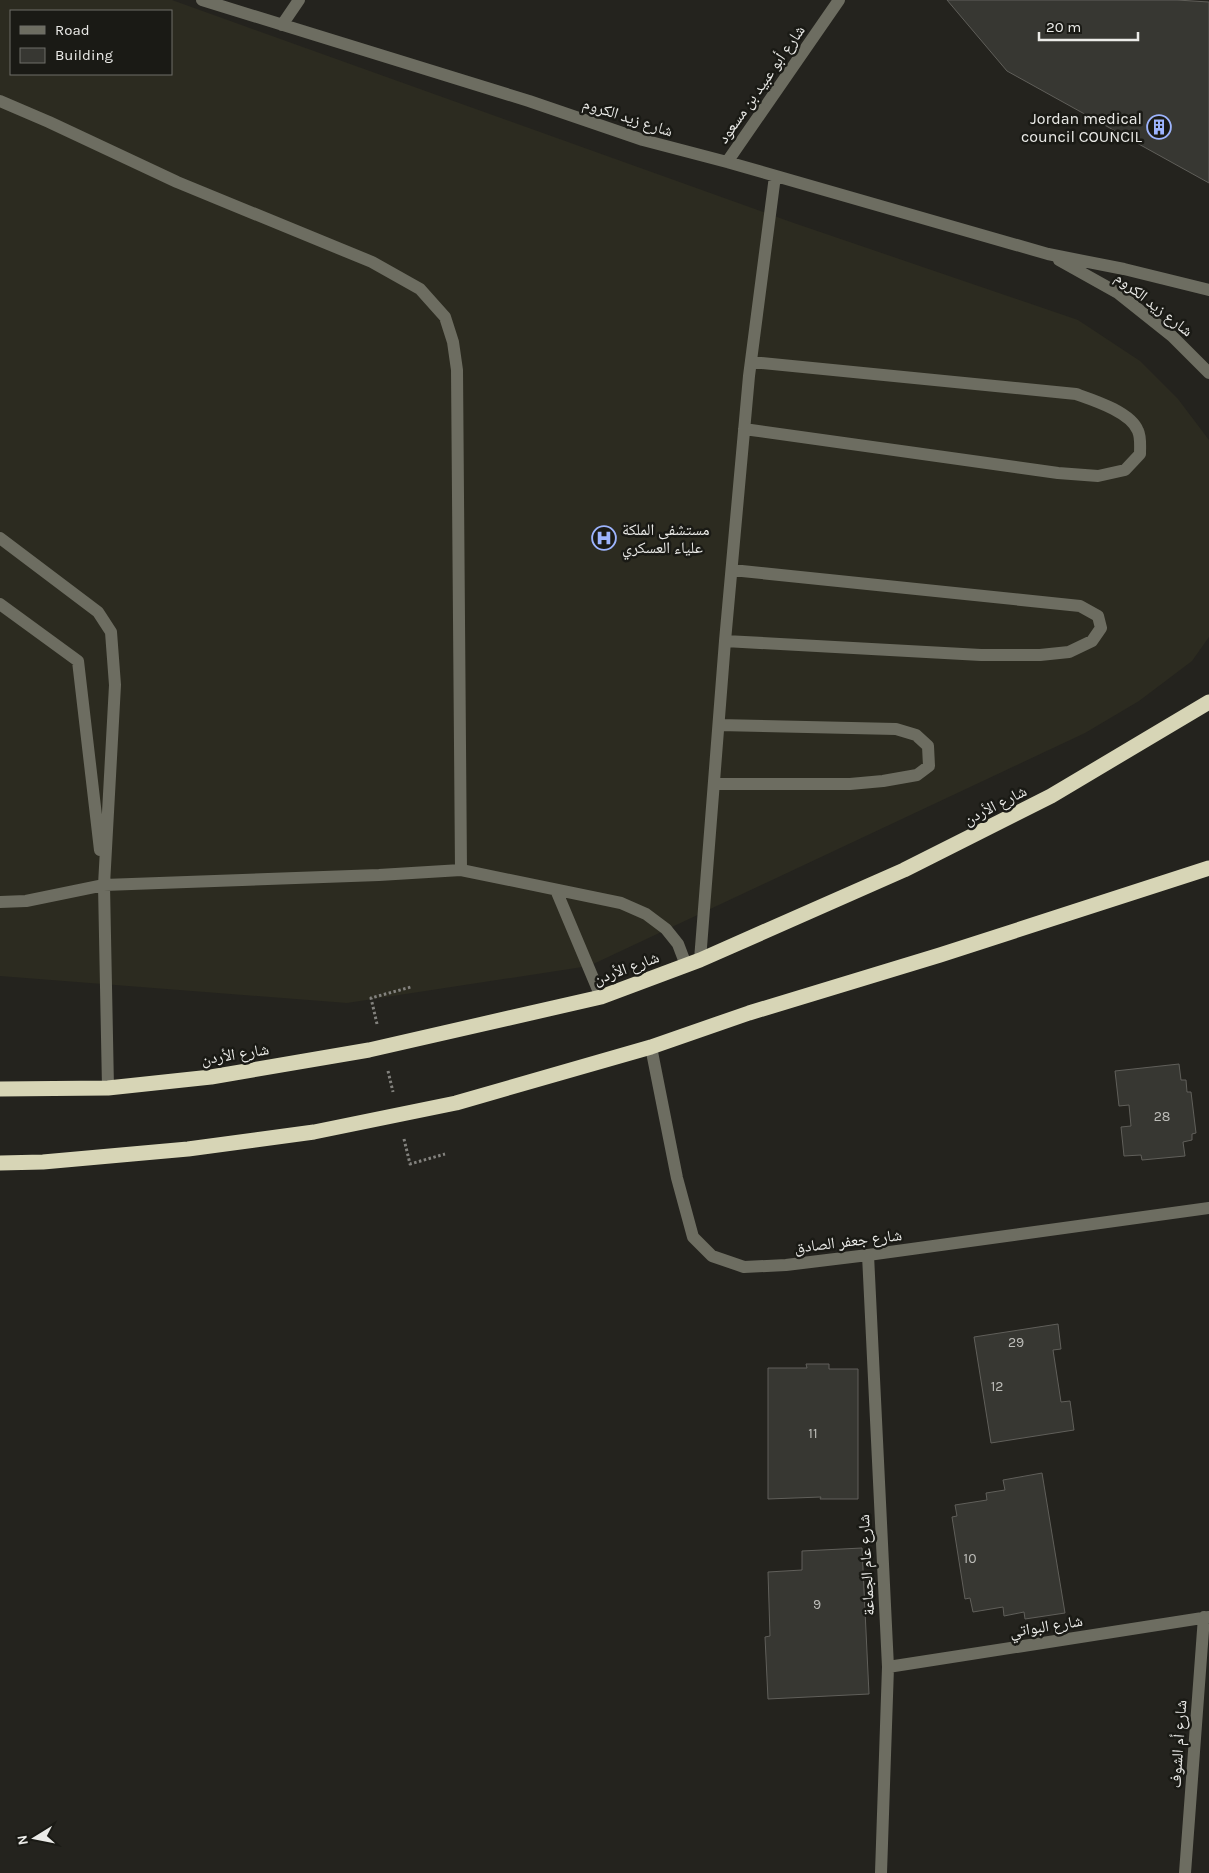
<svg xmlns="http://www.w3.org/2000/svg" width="1209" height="1873" font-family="Karla,'Noto Naskh Arabic',sans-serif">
<rect width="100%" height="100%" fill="#24231e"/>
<path fill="#2c2b20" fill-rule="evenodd" d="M0,0H172L791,222L1078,320L1140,361L1178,399L1209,440V637L1192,661L1139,701L1085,733L589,966L347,1003L0,976ZM11,11H171V74H11Z"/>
<path fill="#373732" stroke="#605f5a" d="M947,0H1177L1209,2V183L1007,71Z
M1179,1064L1181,1080H1186L1187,1092H1191L1196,1133L1192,1134V1140L1183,1142L1185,1156L1142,1160L1141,1155L1124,1156L1121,1127L1131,1126L1129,1105L1119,1106L1115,1071Z
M1058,1324L1061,1349L1053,1350L1061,1402L1070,1401L1074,1430L991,1443L974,1337Z
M806,1364H829V1369H858V1499H820L821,1497L768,1499V1368H807Z
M1042,1473L1065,1613L1025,1619L1024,1612L1004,1616L1003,1607L973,1612L970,1598L965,1599L952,1517L957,1516L955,1505L987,1500L986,1493L1005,1490L1003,1480Z
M862,1548L869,1694L768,1699L765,1637L770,1636L768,1572L802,1570V1551Z"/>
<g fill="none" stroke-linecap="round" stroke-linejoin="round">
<path stroke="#83827e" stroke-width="3" stroke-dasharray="2.5 2.5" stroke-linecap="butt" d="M377,1024L371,998L411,987
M388,1071L393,1092
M404,1139L410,1164L445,1154"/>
<path stroke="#6d6d61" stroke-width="12" d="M202,0L529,101L643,140L727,162L1048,254L1124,269L1209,290
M282,25L299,0
M0,101L49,122L177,182L372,262L420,289L445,317L453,342L457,370L461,870
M727,162L839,0
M1059,260L1118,293L1172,336L1209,373
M744,429L1058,473L1098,476L1125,470L1140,454C1140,447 1141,437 1138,431C1131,412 1093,400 1076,394L751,362
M0,538L98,612L111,632L115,685L104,885L108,1088
M0,604L78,661L100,850
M725,641L981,655H1040L1069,652L1092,641L1101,628L1098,616L1080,606L732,570
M714,784H850L883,781L917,775L929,766L928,746L916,735L896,729L719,725
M556,890L601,997
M0,902L26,901L104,885L379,875L461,870L621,903L646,914L666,929L678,944L686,965
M700,960L725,641L749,376L775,176
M651,1047L677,1178L693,1237L712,1256L744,1267L786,1265L868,1255L1209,1208
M868,1255L888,1667L881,1873
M888,1667L1209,1617
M1185,1873L1204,1617"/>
<path stroke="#d7d5b6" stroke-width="15" d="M0,1089L108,1088L211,1077L369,1050L601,997L700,960L904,870L1051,796L1209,702
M0,1163L43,1162L188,1149L314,1132L456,1103L651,1047L749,1013L940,955L1209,868"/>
</g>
<defs>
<g id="building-ring" transform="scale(1.25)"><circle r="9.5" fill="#1a1a15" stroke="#9db4fd" stroke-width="1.5"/><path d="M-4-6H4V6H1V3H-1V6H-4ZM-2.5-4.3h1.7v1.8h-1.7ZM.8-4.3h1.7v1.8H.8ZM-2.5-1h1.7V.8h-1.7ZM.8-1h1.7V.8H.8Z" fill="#9db4fd"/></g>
<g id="hospital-ring" transform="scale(1.25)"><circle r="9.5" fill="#1a1a15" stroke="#9db4fd" stroke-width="1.5"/><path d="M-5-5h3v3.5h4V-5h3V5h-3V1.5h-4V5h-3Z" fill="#9db4fd"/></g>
</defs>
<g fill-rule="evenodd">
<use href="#building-ring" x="1159" y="127"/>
<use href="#hospital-ring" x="604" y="538"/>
</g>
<g text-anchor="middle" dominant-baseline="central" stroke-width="5" stroke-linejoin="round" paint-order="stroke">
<g font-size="14" fill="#bebeba">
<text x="1162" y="1116">28</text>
<text x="1016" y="1342">29</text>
<text x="997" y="1386">12</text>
<text x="813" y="1433">11</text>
<text x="970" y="1558">10</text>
<text x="817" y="1604">9</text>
</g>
<g font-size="16" fill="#ebebe8" stroke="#1a1a15">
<text transform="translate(761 84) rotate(-55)">شارع أبو عبيد بن مسعود</text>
<text transform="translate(628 117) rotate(18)">شارع زيد الكروم</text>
<text transform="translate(1154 304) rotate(38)">شارع زيد الكروم</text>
<text transform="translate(995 805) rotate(-27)">شارع الأردن</text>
<text transform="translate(626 968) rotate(-20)">شارع الأردن</text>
<text transform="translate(235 1054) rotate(-9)">شارع الأردن</text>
<text transform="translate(848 1241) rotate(-7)">شارع جعفر الصادق</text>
<text transform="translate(866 1565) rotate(-93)">شارع عام الجماعة</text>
<text transform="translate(1046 1626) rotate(-9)">شارع البواتي</text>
<text transform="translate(1178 1744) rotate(-86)">شارع أم الشوف</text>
</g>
<g font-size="16" fill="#ebebe8" stroke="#1a1a15" text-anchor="end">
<text x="1142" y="118">Jordan medical<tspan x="1142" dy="18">council COUNCIL</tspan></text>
<text x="622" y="529" text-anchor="start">مستشفى الملكة<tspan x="622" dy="18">علياء العسكري</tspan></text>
</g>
</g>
<rect x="10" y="10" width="162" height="65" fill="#1a1a15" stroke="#6e6e69"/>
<rect x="20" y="26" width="25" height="8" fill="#6d6d61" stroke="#6e6e69"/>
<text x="55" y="35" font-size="15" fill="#ebebe8">Road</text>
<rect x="20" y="48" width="25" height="15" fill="#373732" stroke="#6e6e69"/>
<text x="55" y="60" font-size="15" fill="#ebebe8">Building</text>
<g transform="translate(35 1838) rotate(260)" stroke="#1a1a15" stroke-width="4" paint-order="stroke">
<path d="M0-4L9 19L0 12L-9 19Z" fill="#ebebe8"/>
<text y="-8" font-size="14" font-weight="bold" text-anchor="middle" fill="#ebebe8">N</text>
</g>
<path d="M1039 32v8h99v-8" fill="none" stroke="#ebebe8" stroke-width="2.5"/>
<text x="1046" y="32" font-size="15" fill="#ebebe8" stroke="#1a1a15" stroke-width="4" paint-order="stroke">20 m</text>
</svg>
